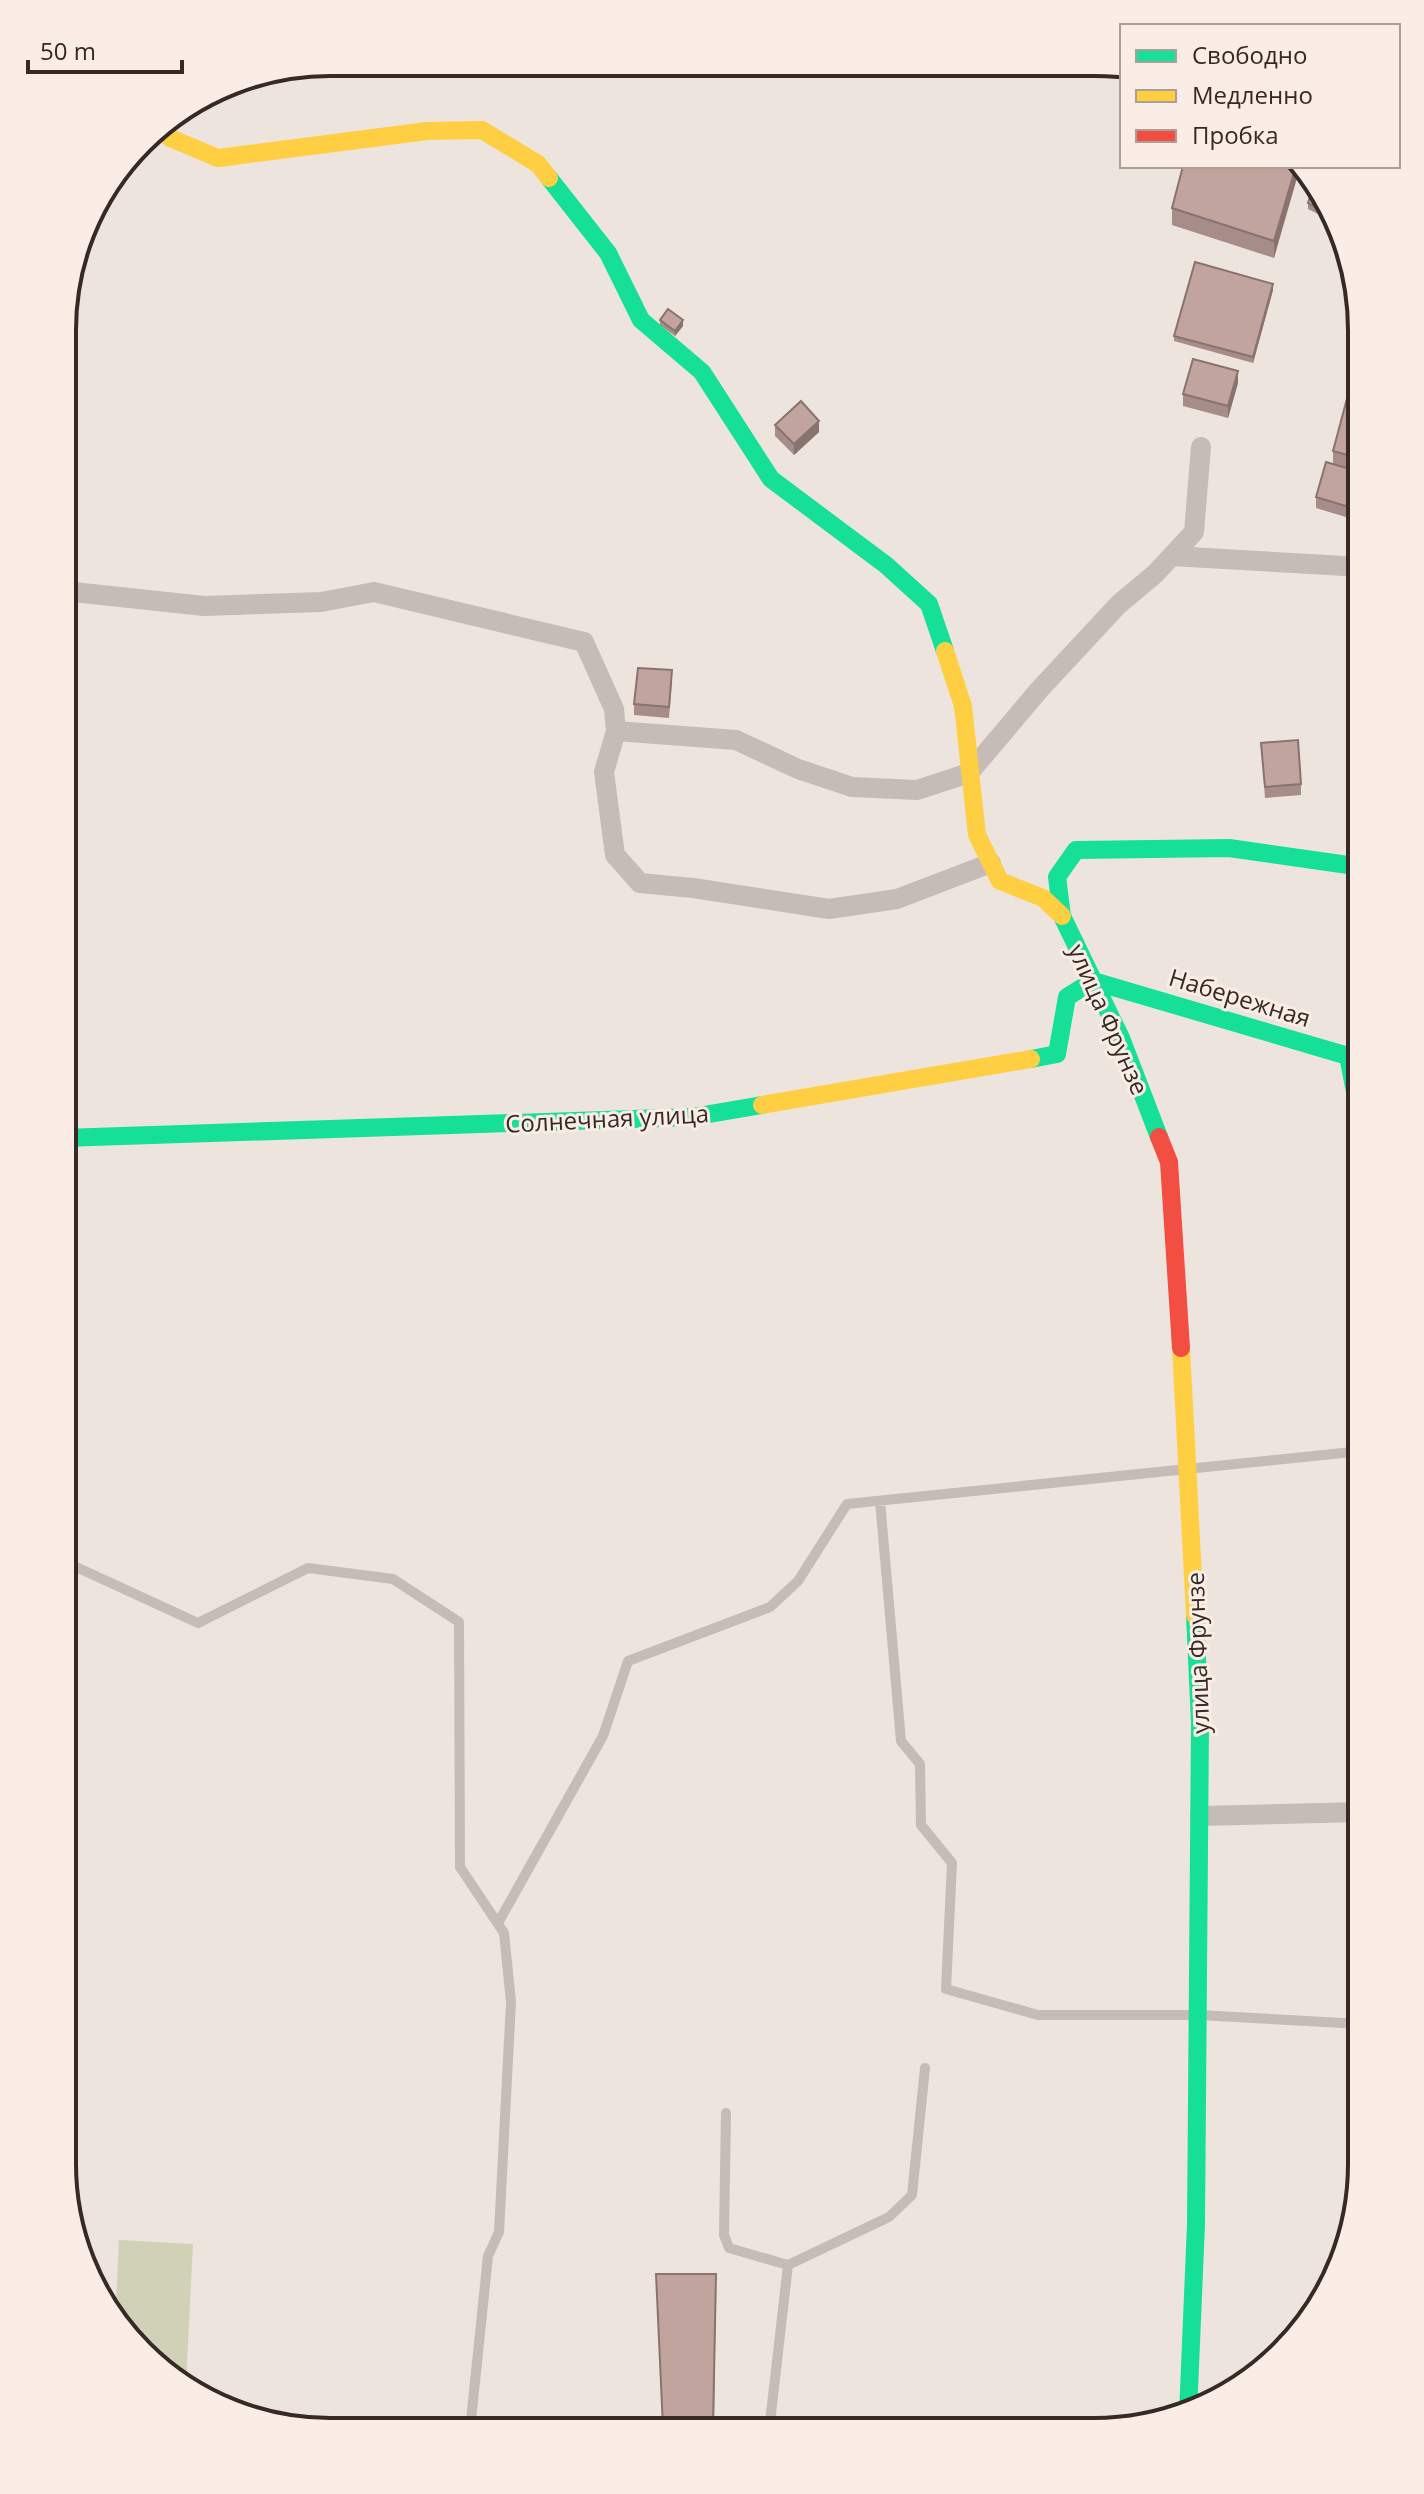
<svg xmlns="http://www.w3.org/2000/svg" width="1424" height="2494" font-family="'Open Sans',sans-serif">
<rect width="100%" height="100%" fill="#ede4de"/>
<path fill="#d1d1b7" d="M119,2240L193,2244L186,2384L167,2376L115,2322Z"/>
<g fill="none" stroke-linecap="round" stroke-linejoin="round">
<path stroke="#c5bcb7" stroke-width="10" d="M880,1501L901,1741L920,1764L921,1825L952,1863L946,1989L1038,2015H1199L1361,2024
M63,1564L74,1566L198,1623L308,1568L393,1579L459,1622L460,1867L504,1933L511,2002L499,2232L488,2256L470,2430
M498,1923L603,1736L628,1661L770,1607L798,1581L847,1504L1362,1451
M726,2113L724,2235L729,2248L788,2265
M769,2431L788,2265L889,2217L912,2195L925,2068"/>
<path stroke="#c5bcb7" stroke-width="20" d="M1362,534L1358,531L1362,517
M1172,556L1362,567
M64,591L204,606L321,602L374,592L584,642L614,709L616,731
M991,863L897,899L829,909L693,888L640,883L615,855L604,772L616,731L736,740L798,769L852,787L917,790L969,773L1039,690L1119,604L1155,574L1194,532L1201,447
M1200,1816L1362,1812"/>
<path stroke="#16e098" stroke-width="18" d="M549,178L608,253L641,320L702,372L771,479L886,565L929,604L945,651
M1031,1059L1057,1054L1067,997L1093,981L1348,1056L1362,1128
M1159,1137L1121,1038L1062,916L1057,877L1076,850L1229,848L1362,867
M63,1138L692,1117L762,1105
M1188,2414L1196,2224L1200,1723L1195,1615"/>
<path stroke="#ffcf43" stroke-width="18" d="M162,123L170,138L218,158L427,131L482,130L538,164L549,178
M945,651L963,706L977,835L1000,881L1043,898L1062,916
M762,1105L1031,1059
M1181,1348L1195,1615"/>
<path stroke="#f24e42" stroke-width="18" d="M1159,1137L1169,1162L1181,1348"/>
</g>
<path fill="#a78d89" d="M1296,166L1274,258L1172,225V208Z
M1312,190L1332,221L1308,209V203Z
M1273,290L1253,363L1174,341V336Z
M660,320L683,326L675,336L660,325Z
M1238,383L1228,418L1183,406V394Z
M1362,395V476H1360V483L1349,518L1316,508V497L1333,464V451Z
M775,425L819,432L794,455L775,436Z
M672,682L669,718L634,715V704Z
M1261,743L1301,784V795L1265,798Z
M656,2274H716L714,2431H663Z"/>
<path fill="#88736f" d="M1296,166L1299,171L1274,258V241Z
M1273,284V290L1253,363V357Z
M683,320V326L675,336V331Z
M1238,371V383L1228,418V406Z
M819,421V432L794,455V444Z
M1360,472V483L1349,518V507Z"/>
<path fill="#c2a49f" stroke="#88736f" stroke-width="2" d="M1183,166H1296L1274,241L1172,208Z
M1312,190L1326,212L1308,203Z
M1195,262L1273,284L1253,357L1174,336Z
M668,309L683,320L675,331L660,320Z
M1193,359L1238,371L1228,406L1183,394Z
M1349,391L1362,395V459L1333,451Z
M801,401L819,421L794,444L775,425Z
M1326,462L1360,472L1349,507L1316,497Z
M638,668L672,670L669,707L634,704Z
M1298,740L1301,784L1265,787L1261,743Z
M656,2274H716L713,2425L663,2427Z"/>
<g text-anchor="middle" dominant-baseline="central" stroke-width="6" stroke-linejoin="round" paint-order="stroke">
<g font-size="24" fill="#362926" stroke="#faede5">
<text transform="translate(1240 997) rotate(17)">Набережная</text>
<text transform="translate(1109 1019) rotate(66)">улица Фрунзе</text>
<text transform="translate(607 1118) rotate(-3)">Солнечная улица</text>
<text transform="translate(1197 1653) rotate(-92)">улица Фрунзе</text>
</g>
</g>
<path d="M0 0H1424V2494H0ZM330 76H1094A254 254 0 0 1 1348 330V2164A254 254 0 0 1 1094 2418H330A254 254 0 0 1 76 2164V330A254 254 0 0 1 330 76Z" fill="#faede5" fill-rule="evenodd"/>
<path fill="none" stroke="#362926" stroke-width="4" d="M330 76H1094A254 254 0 0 1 1348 330V2164A254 254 0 0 1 1094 2418H330A254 254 0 0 1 76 2164V330A254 254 0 0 1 330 76Z"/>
<rect x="1120" y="24" width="280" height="144" fill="#faede5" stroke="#ac9f99" stroke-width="2"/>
<rect x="1136" y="50" width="40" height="12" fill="#16e098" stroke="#ac9f99" stroke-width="2"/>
<text x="1192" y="64" font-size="24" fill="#362926">Свободно</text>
<rect x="1136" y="90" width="40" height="12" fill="#ffcf43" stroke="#ac9f99" stroke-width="2"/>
<text x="1192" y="104" font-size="24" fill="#362926">Медленно</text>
<rect x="1136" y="130" width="40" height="12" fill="#f24e42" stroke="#ac9f99" stroke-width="2"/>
<text x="1192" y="144" font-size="24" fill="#362926">Пробка</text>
<path d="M28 60v12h154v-12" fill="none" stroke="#362926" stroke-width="4"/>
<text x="40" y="60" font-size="24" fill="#362926" stroke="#faede5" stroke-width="6" paint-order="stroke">50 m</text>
</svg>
